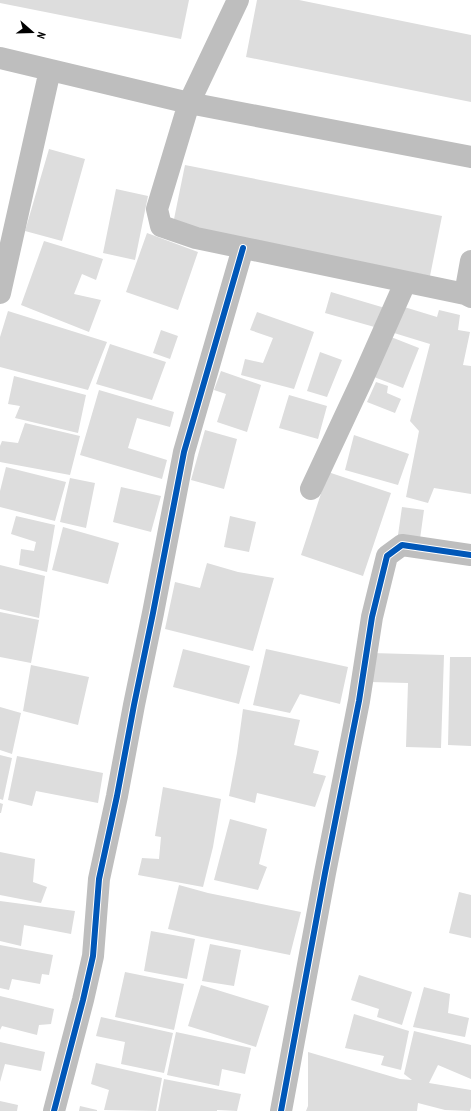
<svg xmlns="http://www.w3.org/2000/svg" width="471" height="1111" font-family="'PT Sans Narrow',sans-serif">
<rect width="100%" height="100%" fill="#fff"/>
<path fill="#ddd" d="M0,0H189L181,39L0,3Z
M257,0H299L471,35V102L246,57Z
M49,149L85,159L62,241L25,231Z
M185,165L442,216L430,276L173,224Z
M116,189L148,196L135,260L103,253Z
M147,233L198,252L178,310L126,292Z
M44,241L103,259L96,280L82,274L74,294L101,300L89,332L21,305Z
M331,292L385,308L378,328L325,313Z
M401,306L437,317L439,310L460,315L458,330L470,332L463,365L471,366V494L434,488L428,503L406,497L419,431L410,421L430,344L394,333Z
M8,311L107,342L88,390L0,367V337Z
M257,312L314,332L294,389L241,375L245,359L263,363L273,338L250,330Z
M161,330L178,336L170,359L153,353Z
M391,337L419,348L403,388L374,377Z
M110,344L166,362L152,400L96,384Z
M320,352L342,360L327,397L307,391Z
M221,371L261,385L247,432L217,422L226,394L214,390Z
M14,376L86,395L78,433L15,418L20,406L8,404Z
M376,382L388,386L387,393L401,399L395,413L367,402Z
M99,390L174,412L170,427L137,418L128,448L167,460L162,479L80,455Z
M289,395L327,406L318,439L279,428Z
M25,423L80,436L70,475L0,462V446L2,441L18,443Z
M205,430L237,439L224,489L191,480Z
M354,435L409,454L398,485L345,470Z
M6,467L66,482L55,521L0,507V491Z
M328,472L391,493L363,576L301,555Z
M70,478L95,483L86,528L60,522Z
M121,487L161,496L151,532L113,522Z
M402,507L424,510L420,539L398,535Z
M16,516L55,525L47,572L19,565L21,549L34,551L36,542L11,534Z
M230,516L256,522L249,552L224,547Z
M63,527L119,543L108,584L52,570Z
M207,563L238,572L274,578L253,651L165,629L175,582L200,588Z
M0,565L45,576L39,618L0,609Z
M0,612L39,620L31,663L0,657Z
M183,649L250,666L239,704L173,687Z
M266,649L348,667L340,704L300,694L290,713L253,705Z
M371,653L444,655L441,748L406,747L408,683L370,682Z
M450,657H471V746L448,745Z
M31,665L89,677L78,725L23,711Z
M0,707L21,713L12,754L0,750Z
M243,709L300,720L294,745L319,751L313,773L326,776L315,807L257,793L255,803L229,796L237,753Z
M0,755L12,758L3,800L0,799Z
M17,756L103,773L98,803L36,791L32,806L8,800Z
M163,787L221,799L213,847L203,887L138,875L142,858L159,859L161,837L155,836Z
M0,803L3,804L1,813H0Z
M230,819L267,829L259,864L267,867L258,890L214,880Z
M0,852L35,859L33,882L47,887L41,903L0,895Z
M179,885L208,893L301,912L290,955L197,936L168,929Z
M459,892L471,895V938L449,933Z
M0,901L75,911L71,934L24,925L21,946L0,941Z
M151,931L195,939L187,979L144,971Z
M210,944L241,950L234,986L202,981Z
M0,945L53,955L49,975L42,974L40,984L12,979L9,990L0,988Z
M125,972L184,984L174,1030L115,1017Z
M359,975L412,992L402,1025L377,1017L379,1009L351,1000Z
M201,985L269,1006L256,1047L188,1026Z
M424,987L450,994L448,1013L469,1018L465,1037L413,1027Z
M0,996L54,1009L51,1024L39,1025L37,1035L2,1026L0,1030Z
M354,1014L409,1031L401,1070L381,1065L384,1056L345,1048Z
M101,1017L173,1033L164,1073L121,1064L125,1042L96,1036Z
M414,1031L471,1045V1079L438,1065L429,1083L471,1090V1107L470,1111L445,1110L418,1103L417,1111H306L308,1106V1052L400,1079L412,1080L404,1074Z
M176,1032L251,1048L245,1074L222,1069L219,1086L167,1075Z
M0,1042L45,1052L41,1071L5,1064L0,1082Z
M96,1063L162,1078L156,1111L104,1110L109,1090L91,1084Z
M164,1079L241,1094L237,1111L217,1110V1111H158Z
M0,1101L18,1105L17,1111H0Z
M80,1106L97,1110V1111H79Z"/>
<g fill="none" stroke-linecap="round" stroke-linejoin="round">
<path stroke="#bebebe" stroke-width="22" d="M238,0L189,103L157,209L161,226L196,238L465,294
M0,58L189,103L471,157
M471,261L465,294L471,297
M0,293L50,70
M311,489L362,380L405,283
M54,1111L83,1000L93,956L99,879L117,796L134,705L153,613L184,452L243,248
M281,1111L325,873L359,701L372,617L387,556L402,545L471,555"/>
<g stroke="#fff" stroke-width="8">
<path id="cycleway" d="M54,1111L83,1000L93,956L99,879L117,796L134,705L153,613L184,452L243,248
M281,1111L325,873L359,701L372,617L387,556L402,545L471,555"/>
</g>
<use href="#cycleway" stroke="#0057b8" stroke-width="6"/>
</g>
<g transform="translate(32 32) rotate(110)" stroke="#ffffff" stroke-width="3" paint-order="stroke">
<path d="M0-3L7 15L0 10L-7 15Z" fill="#000000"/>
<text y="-6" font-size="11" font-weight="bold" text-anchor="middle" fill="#000000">N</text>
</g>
</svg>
